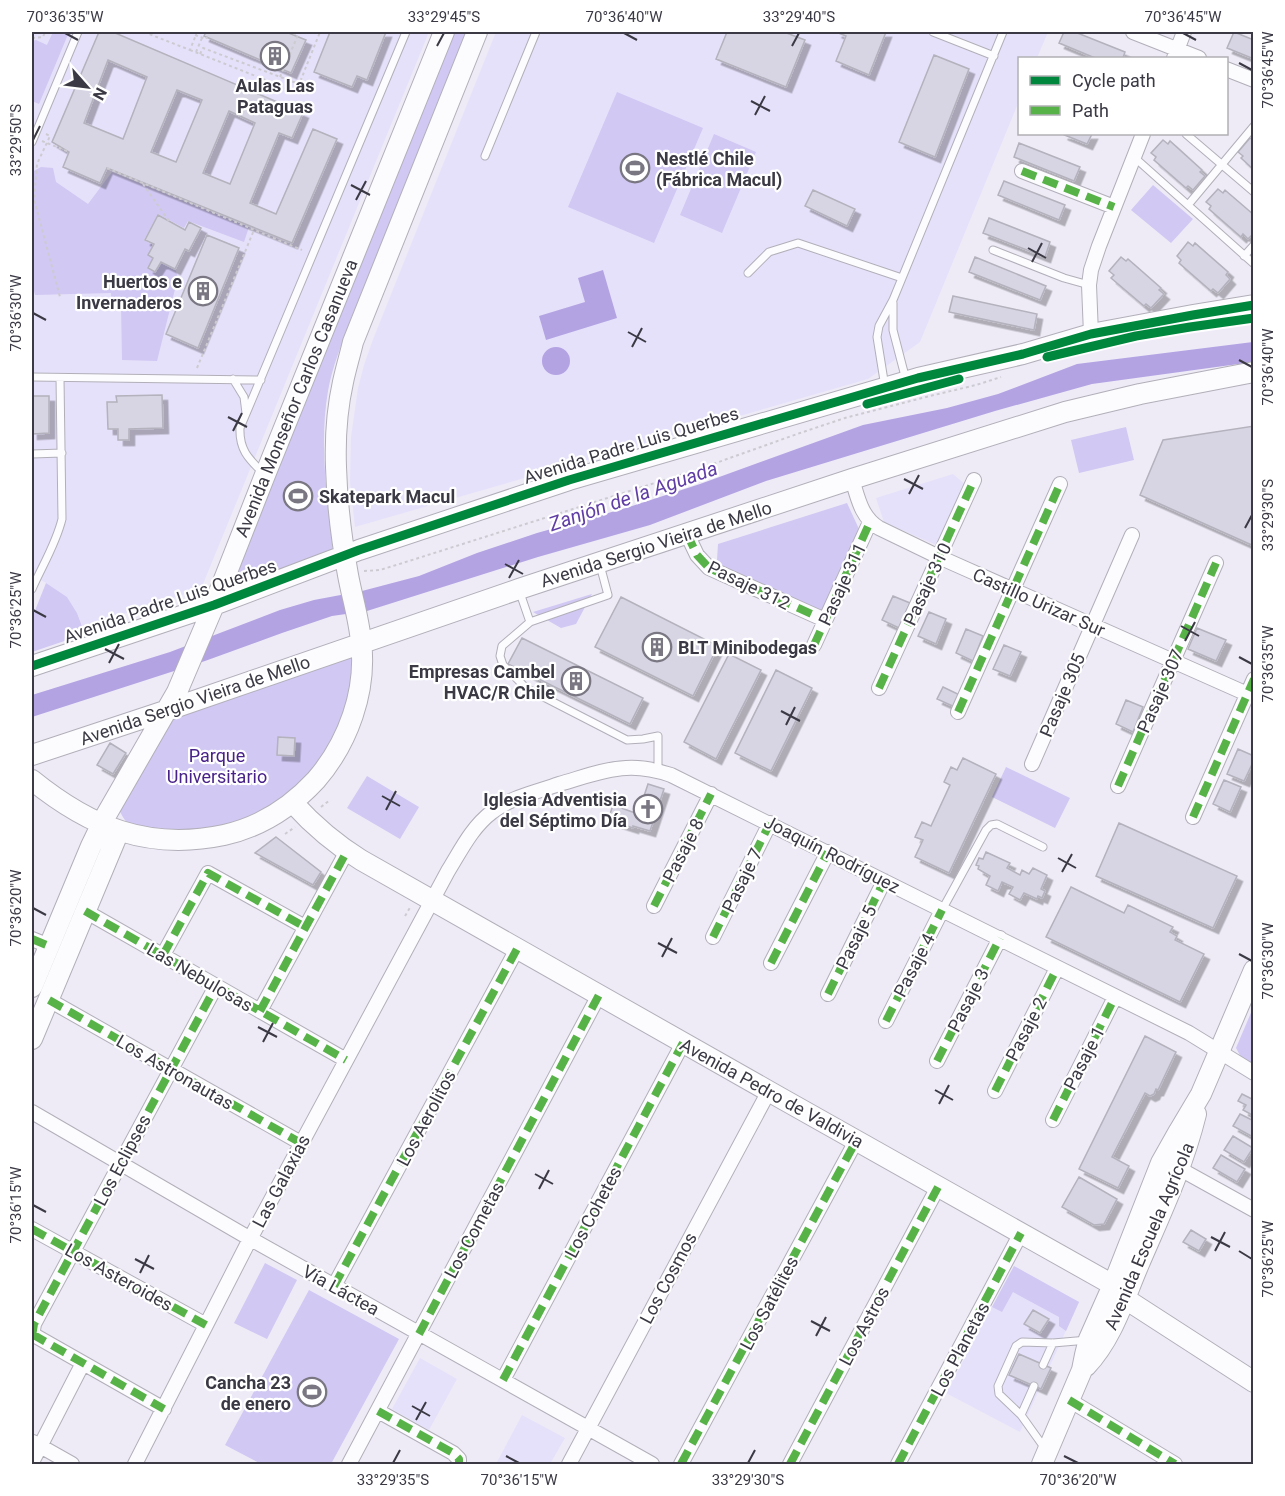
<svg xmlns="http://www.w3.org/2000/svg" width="1285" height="1496" font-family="Roboto,sans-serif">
<defs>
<filter id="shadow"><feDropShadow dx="5.5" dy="5.5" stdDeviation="0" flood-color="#0004"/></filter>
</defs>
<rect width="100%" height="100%" fill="#eeebf7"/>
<path fill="#e6e1fa" d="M32,32H429L201,589L83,627L77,613L67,597L46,583L32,575Z
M496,32H1048L1037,58H1020L1019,101L920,342L868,379L355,527L350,482L351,437L358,388L364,365L372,342Z
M953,474L966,485L936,545L884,522L876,498Z
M1014,1266L1079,1302L1020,1432L946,1393Z
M420,1358L457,1379L429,1430L392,1409Z
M522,1415L565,1438L550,1464H496Z"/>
<path fill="#d1c8f3" d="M53,32H69L39,104L32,101V41L36,40L47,45Z
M450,32H467L350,321C342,344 332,367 328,391C319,444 327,498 333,551L232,588L228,581Z
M617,92L703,128L654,243L568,207Z
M714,134L756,152L722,233L680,215Z
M41,167L53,168L56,182L88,204L112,172L249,227L244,242L188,221L184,228L158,214L144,240L153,245L148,255L153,258L148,268L155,272L161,262L175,269L178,277L157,361L122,360L121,304H111V293L35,295L32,282V172Z
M1153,185L1193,219L1171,243L1131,210Z
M1126,427L1134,460L1079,473L1071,440Z
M847,503L859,529L821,614L726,571L717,560L718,544Z
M46,583L67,597L77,613L85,634L32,652V618Z
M592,594L576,624L561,628L533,612Z
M356,651C353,666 351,681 348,696C346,703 346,712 343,718C312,789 251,839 171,831C163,830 135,828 130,825C125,822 122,815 119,810L172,716Z
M1006,767L1070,798L1055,828L992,797Z
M367,776L419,807L400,839L347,808Z
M1253,1008V1065L1242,1059L1236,1048Z
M265,1263L297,1280L267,1339L234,1323Z
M1014,1266L1079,1302L1066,1331L1059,1326V1317L1013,1292L1002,1312L992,1307Z
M309,1290L399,1339L331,1464H261L225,1445Z"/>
<path fill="#b3a3e3" d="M603,270L617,318L546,340L539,316L585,302L578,278Z
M1253,342V362L1092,384L995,411L766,481L650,525L538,557L367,611L332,616L282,633L205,661L32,717V695L170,652L280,610L314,600L362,591L419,576L477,553L537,533L626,508L700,484L863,425L947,408L998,394L1077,364Z
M542 361a14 14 0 1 1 28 0a14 14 0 1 1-28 0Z"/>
<path fill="#d7d4e3" stroke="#b4b2bc" stroke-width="1.5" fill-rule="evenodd" filter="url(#shadow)" d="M99,32H113L303,113L292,138L279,133L250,203L276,214L313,129L337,139L292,243L107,168L100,183L63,167L69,152L52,142ZM108,60L147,77L123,139L84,123ZM177,90L202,100L176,162L151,152ZM229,111L255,123L230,184L203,173Z
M206,32H286L306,40L291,73L204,36Z
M330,32H386L367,80L357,76L352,87L314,72Z
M727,32H784L805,40L786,87L716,59Z
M836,32H886L869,75L836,61L846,36Z
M1064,32H1075L1125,52L1123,58H1095L1059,43Z
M1234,32L1254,40V59L1227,48Z
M934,55L969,69L935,157L899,142Z
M1062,134H1092L1087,144Z
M1250,138L1254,141V170L1241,158L1243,156L1238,152Z
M1163,140L1168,144L1170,141L1202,170L1200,172L1205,176L1193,190L1188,186L1186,188L1154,160L1156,157L1151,153Z
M1019,143L1080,167L1074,181L1014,157Z
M1004,181L1065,205L1059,220L998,195Z
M1218,189L1223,193L1225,190L1254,215V233L1248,239L1243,234L1241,237L1209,209L1211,206L1206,202Z
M813,190L855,209L847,226L805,206Z
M158,215L185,230L189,222L201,228L189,251L185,249L175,269L161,262L155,272L148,268L153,258L148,255L154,244L145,240Z
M989,218L1050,242L1045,257L983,233Z
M207,235L239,248L198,348L166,334Z
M1188,242L1193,246L1195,243L1228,272L1226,275L1230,279L1218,293L1213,289L1211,291L1179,263L1181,260L1177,256Z
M975,257L1046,286L1040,300L969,272Z
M1121,257L1126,261L1128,259L1161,288L1159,290L1164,294L1151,308L1146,304L1144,306L1111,278L1114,275L1109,271Z
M953,296L1037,314L1034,330L949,312Z
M162,395L163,428L129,429V440H118V429H108L107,402H117L116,396Z
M32,396H49V433L32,434Z
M1254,426V546L1140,495L1163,440Z
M893,596L910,603L899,628L882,620Z
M621,597L718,646L693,696L595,647Z
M929,612L946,619L936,644L918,636Z
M1197,628L1226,640L1216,661L1188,649Z
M966,629L983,636L973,661L956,653Z
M522,638L643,698L630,724L508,664Z
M1004,645L1021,652L1010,676L993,669Z
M729,654L761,670L716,759L684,742Z
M776,670L812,688L771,771L735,753Z
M943,687L962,696L957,708L937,699Z
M1126,700L1143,707L1133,732L1116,724Z
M278,737L295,738L294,756L277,755Z
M110,743L126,753L113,774L97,765Z
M1238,749L1254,756V760L1244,781L1227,774Z
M963,758L996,774L949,873L915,857L923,840L915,837L922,822L931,826L950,785L944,782L951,767L957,770Z
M1224,780L1241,787L1230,812L1213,804Z
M648,784L664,789L650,831L633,826V828L608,820L613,805L638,814Z
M1119,823L1237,876L1213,928L1096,876Z
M276,837L321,872L313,885L255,853Z
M986,852L1010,863L1007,868L1020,875L1022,870L1029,874L1033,868L1047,875L1041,889L1045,891L1042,898L1038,896L1037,899L1024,893L1020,900L1009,894L1013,887L1002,882L998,891L986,885L990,876L978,869L979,866L976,865L979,858L983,859Z
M1071,887L1124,913L1128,905L1173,927L1170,932L1177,936L1175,940L1204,954L1180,1002L1046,937Z
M1145,1036L1176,1052L1158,1090L1156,1089L1154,1094L1150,1096L1145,1093L1112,1157L1129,1166L1118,1188L1079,1169Z
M1242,1094L1254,1100V1116L1243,1110L1246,1105L1238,1101Z
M1240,1114L1254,1121L1253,1137L1233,1126Z
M1233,1136L1253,1148L1244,1162L1224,1150Z
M1221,1155L1245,1169L1237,1182L1213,1168Z
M1079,1177L1117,1199L1104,1224L1094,1225L1062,1207Z
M1191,1230L1206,1239L1199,1251L1183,1242Z
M1033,1310L1049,1319L1040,1333L1024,1324Z
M1019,1354L1051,1368L1041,1389L1009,1375Z"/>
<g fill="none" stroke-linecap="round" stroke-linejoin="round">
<g stroke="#b2afb9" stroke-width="9">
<path id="lane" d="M933,32L994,56
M1186,134L1254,192
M32,142L78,32
M485,156L536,32
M1134,157L1254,264
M1188,205L1254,126
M993,250L1064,278L1089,285
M1244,256L1254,245
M748,273L769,252L798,243L902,278
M893,303V330L906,380
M32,377L261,380
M233,379L244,397L246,413
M885,387L877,337L879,326L893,300L1003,32
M32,454L62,453
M263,473C249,459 239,450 240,428L406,32
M600,565L608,595L530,622L502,646L500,656L503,665L526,688L627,740L643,739L658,736V770
M32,589C42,566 56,544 62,519L60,378
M519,590L530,622
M942,910L986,830L991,825L997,824L1043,847
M1043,1365L1053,1343
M1021,1415L1034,1386
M1046,1450L1021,1415L999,1394L998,1386L1016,1346L1022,1342L1053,1343L1088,1340"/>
</g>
<g stroke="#b2afb9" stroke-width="16">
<path id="street" d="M1133,32L1199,58
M1174,58L1184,32
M1226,69L1254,80
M1022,171L1114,207
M1091,334L1089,285L1091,270L1099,246L1143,134
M852,479C858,498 861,517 879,528L939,557L1254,697
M687,534L697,555L709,568L825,620
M814,645L870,522
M879,688L974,480
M958,712L1060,484
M1032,764L1132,535
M1118,786L1216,563
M1193,817L1254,679
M654,906L711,794
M85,911L346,1060
M713,937L770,823
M32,939L49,946
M163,955L208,873L305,927
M771,963L828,852
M828,994L884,881
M49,1000L301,1143
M260,1011L347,851
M886,1021L942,910
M937,1061L1000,938
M995,1091L1057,968
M32,1112L242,1234L652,1464
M1053,1120L1115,997
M1180,1169L1254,1210
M32,1229L206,1325
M334,1286L517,949
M32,1334L164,1409
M32,1336L34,1324L216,986
M503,1380L683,1043
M1069,1400L1175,1464
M378,1411L453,1453L459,1459V1464
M33,1442L72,1464
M32,1462L83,1363
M135,1464L250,1239L448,871C461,850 472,827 492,812C511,797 537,792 559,784C581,778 603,769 626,768C642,767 656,770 671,775L1189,1033L1254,1073
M349,1464L599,995
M569,1464L769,1091
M681,1464L856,1141
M790,1464L938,1187
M898,1464L1021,1233"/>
</g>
<g stroke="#b2afb9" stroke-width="22">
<path id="secondary" d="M32,666L214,605L359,550L569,480L918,378L1023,354L1091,334L1193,315L1254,305
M32,755L168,710L519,589L852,479L1065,412L1140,394L1254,372
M32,780C90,827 148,851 224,835C260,827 291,807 316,780C348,743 367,691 361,642C359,619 352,597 348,575C342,542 337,501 336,467C335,439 337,409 343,382C346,368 350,355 353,342L477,32
M293,803C313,825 335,844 361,860L779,1097L1113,1285L1124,1298L1254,1382
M32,987L91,846L105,817L177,692L214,605L265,475L444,32
M32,1039L119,831
M1086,1366C1112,1339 1124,1299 1139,1264C1160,1215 1183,1167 1196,1114
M1042,1464L1082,1370L1085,1355L1089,1339L1113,1285L1161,1163L1179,1131L1201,1094L1254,970"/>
</g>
<path stroke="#cdcbd1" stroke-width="2" stroke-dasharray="3 3" stroke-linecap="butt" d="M144,32L190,50L197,32
M195,35L206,39L207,37
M32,38L43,37L45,32
M190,50L296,92L320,32
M196,52L202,38
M200,54L203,48L299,84
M280,77L298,35L290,32
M46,134L50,136L37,164L34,199L60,297
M42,141L69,152
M107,168L302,250
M143,184L169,221
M197,368L254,230
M364,571L380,570L409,561L699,469L800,433L845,418L934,395L976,385L1001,377
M321,807L330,800
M285,834L295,827
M405,916L411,906"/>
<use href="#lane" stroke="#fcfcfe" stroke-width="7"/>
<use href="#street" stroke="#fcfcfe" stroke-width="14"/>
<use href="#secondary" stroke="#fcfcfe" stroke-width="20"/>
<path stroke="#57b347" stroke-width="8" stroke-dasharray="15 8" stroke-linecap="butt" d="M1022,171L1114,207
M687,534L697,555L709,568L825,620
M814,645L870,522
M879,688L974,480
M958,712L1060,484
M1118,786L1216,563
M1193,817L1254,679
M654,906L711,794
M85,911L346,1060
M713,937L770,823
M32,939L49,946
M163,955L208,873L305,927
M771,963L828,852
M828,994L884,881
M49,1000L301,1143
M260,1011L347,851
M886,1021L942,910
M937,1061L1000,938
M995,1091L1057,968
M1053,1120L1115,997
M32,1229L206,1325
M334,1286L517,949
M32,1334L164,1409
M419,1334L599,995
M32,1336L34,1324L216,986
M503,1380L683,1043
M1069,1400L1175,1464
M378,1411L453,1453L459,1459V1464
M681,1464L856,1141
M790,1464L938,1187
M898,1464L1021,1233"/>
<g stroke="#fff" stroke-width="13">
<path id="cycleway" d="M1047,357L1136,336L1190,327L1254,318
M867,404L959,379
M32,666L214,605L359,550L569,480L918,378L1023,354L1091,334L1193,315L1254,305"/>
</g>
<use href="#cycleway" stroke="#00873e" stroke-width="9"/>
</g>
<path fill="none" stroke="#3b3944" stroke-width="2" d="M65,33L78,40M624,33L637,40M1183,33L1196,40M437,46L444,33M792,46L799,33M1239,63L1252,70M751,101L770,111M755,115L765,96M33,140L40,126M351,185L370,195M356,200L366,181M1028,248L1046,258M1032,262L1042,243M33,313L46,320M628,332L646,342M632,347L642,328M1239,360L1252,367M228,417L247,427M233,431L242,413M904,479L923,489M909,494L919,475M1245,528L1252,515M505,564L523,574M509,578L519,560M33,610L46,617M1181,626L1199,636M1185,641L1195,622M105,649L124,659M1239,657L1252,664M109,663L119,644M781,711L800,721M786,725L795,707M382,796L400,806M386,810L396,791M1058,858L1076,868M1062,872L1072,854M33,908L46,915M658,943L677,953M1239,954L1252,961M662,957L672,938M258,1027L277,1037M263,1042L273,1023M935,1090L953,1100M939,1104L949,1085M535,1174L553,1184M539,1189L549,1170M33,1205L46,1212M1211,1237L1230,1247M1215,1251L1225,1232M1239,1251L1252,1259M135,1259L154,1269M140,1273L149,1255M811,1321L830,1331M816,1336L826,1317M412,1406L430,1416M416,1420L426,1402M506,1456L519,1463M1064,1456L1078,1463M393,1463L400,1450M748,1463L755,1450"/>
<defs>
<g id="building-ring" transform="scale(1.5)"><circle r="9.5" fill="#fff" stroke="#7a7783" stroke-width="1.5"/><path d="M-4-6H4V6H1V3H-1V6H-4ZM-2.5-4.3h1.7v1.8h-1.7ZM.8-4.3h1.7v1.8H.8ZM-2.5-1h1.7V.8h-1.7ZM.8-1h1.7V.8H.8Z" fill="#7a7783"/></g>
<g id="stadium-ring" transform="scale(1.5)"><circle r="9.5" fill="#fff" stroke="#7a7783" stroke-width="1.5"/><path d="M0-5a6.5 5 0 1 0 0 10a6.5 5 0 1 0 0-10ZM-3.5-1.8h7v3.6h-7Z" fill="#7a7783"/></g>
<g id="church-ring" transform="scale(1.5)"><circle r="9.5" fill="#fff" stroke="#7a7783" stroke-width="1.5"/><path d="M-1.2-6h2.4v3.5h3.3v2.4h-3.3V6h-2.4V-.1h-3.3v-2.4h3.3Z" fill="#7a7783"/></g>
</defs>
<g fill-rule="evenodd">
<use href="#building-ring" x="275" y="56"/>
<use href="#stadium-ring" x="635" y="168"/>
<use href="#building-ring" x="203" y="291"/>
<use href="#stadium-ring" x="298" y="496"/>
<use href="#building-ring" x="657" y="647"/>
<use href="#building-ring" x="576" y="681"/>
<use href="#church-ring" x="648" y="809"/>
<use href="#stadium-ring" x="312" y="1392"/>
</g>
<g text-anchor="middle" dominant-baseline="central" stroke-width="4.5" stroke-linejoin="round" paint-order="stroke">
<g font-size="18" font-weight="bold" fill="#3b3944" stroke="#fff" text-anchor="end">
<text x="275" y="85" text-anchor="middle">Aulas Las<tspan x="275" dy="21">Pataguas</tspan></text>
<text x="656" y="158" text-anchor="start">Nestlé Chile<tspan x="656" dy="21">(Fábrica Macul)</tspan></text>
<text x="182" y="281">Huertos e<tspan x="182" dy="21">Invernaderos</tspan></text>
<text x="319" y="496" text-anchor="start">Skatepark Macul</text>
<text x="678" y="647" text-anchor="start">BLT Minibodegas</text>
<text x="555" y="671">Empresas Cambel<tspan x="555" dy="21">HVAC/R Chile</tspan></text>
<text x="627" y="799">Iglesia Adventisia<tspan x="627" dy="21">del Séptimo Día</tspan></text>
<text x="291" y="1382">Cancha 23<tspan x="291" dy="21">de enero</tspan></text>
</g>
<g font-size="18" fill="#3b3944" stroke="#fff">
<text transform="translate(296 398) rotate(-68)">Avenida Monseñor Carlos Casanueva</text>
<text transform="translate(631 445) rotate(-17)">Avenida Padre Luis Querbes</text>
<text transform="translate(656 544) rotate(-18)">Avenida Sergio Vieira de Mello</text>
<text transform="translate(842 584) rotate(-65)">Pasaje 311</text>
<text transform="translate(927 584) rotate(-65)">Pasaje 310</text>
<text transform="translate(749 585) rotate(26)">Pasaje 312</text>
<text transform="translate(170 601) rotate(-19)">Avenida Padre Luis Querbes</text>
<text transform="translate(1039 602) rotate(24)">Castillo Urizar Sur</text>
<text transform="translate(1160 691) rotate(-66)">Pasaje 307</text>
<text transform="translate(1062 695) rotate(-67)">Pasaje 305</text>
<text transform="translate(195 700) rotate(-19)">Avenida Sergio Vieira de Mello</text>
<text transform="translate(683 850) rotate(-63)">Pasaje 8</text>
<text transform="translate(832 854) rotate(27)">Joaquín Rodríguez</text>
<text transform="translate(742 880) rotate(-64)">Pasaje 7</text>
<text transform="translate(856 937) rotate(-64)">Pasaje 5</text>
<text transform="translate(914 965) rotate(-63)">Pasaje 4</text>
<text transform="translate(200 977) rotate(30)">Las Nebulosas</text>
<text transform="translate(968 1000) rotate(-63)">Pasaje 3</text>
<text transform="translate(1026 1029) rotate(-63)">Pasaje 2</text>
<text transform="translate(1084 1058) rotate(-63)">Pasaje 1</text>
<text transform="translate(175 1072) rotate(30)">Los Astronautas</text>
<text transform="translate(772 1093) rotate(29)">Avenida Pedro de Valdivia</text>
<text transform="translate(426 1118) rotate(-62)">Los Aerolitos</text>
<text transform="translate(122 1160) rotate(-62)">Los Eclipses</text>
<text transform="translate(281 1181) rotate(-62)">Las Galaxias</text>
<text transform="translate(593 1212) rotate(-62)">Los Cohetes</text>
<text transform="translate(474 1230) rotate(-62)">Los Cometas</text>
<text transform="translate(1149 1236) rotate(-67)">Avenida Escuela Agrícola</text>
<text transform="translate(119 1277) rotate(29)">Los Asteroides</text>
<text transform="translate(668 1278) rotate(-62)">Los Cosmos</text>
<text transform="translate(341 1290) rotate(29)">Vía Láctea</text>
<text transform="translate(769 1303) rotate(-62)">Los Satélites</text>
<text transform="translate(864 1326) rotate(-62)">Los Astros</text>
<text transform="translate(960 1349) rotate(-62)">Los Planetas</text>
</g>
<g font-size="18" fill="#482288" stroke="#fff">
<text x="217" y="755">Parque<tspan x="217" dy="21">Universitario</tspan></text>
</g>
<g font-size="20" font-style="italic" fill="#603ea5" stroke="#fff">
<text transform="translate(633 496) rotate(-19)">Zanjón de la Aguada</text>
</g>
</g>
<rect width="1285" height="1496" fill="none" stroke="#ffffff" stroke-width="66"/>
<rect x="1018" y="57" width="210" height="78" fill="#ffffff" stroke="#b1b0b4" stroke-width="1.5"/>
<rect x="1030" y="76" width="30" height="9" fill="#00873e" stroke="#b1b0b4" stroke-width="1.5"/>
<text x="1072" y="87" font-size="18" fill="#3b3944">Cycle path</text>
<rect x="1030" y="106" width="30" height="9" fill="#57b347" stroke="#b1b0b4" stroke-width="1.5"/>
<text x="1072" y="117" font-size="18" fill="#3b3944">Path</text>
<g transform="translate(87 87) rotate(118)" stroke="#ffffff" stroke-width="4.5" paint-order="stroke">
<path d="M0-4.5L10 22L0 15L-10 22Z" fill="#3b3944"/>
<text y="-9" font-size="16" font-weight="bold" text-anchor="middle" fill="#3b3944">N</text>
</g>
<rect x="33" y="33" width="1219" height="1430" fill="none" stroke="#3b3944" stroke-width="2"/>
<g font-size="15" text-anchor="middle" fill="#3b3944">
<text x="65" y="22">70°36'35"W</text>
<text x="444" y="22">33°29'45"S</text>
<text x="624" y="22">70°36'40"W</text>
<text x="799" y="22">33°29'40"S</text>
<text x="1183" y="22">70°36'45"W</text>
<text transform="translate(1268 70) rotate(-90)" y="5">70°36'45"W</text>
<text transform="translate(16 140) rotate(-90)" y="5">33°29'50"S</text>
<text transform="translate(16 313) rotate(-90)" y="5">70°36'30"W</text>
<text transform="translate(1268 367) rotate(-90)" y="5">70°36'40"W</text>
<text transform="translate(1268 515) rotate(-90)" y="5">33°29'30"S</text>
<text transform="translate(16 610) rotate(-90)" y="5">70°36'25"W</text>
<text transform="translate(1268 664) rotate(-90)" y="5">70°36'35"W</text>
<text transform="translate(16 908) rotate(-90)" y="5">70°36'20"W</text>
<text transform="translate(1268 961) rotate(-90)" y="5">70°36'30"W</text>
<text transform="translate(16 1205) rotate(-90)" y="5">70°36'15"W</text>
<text transform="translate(1268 1259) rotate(-90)" y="5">70°36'25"W</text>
<text x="393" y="1485">33°29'35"S</text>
<text x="519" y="1485">70°36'15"W</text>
<text x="748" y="1485">33°29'30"S</text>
<text x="1078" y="1485">70°36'20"W</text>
</g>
</svg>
